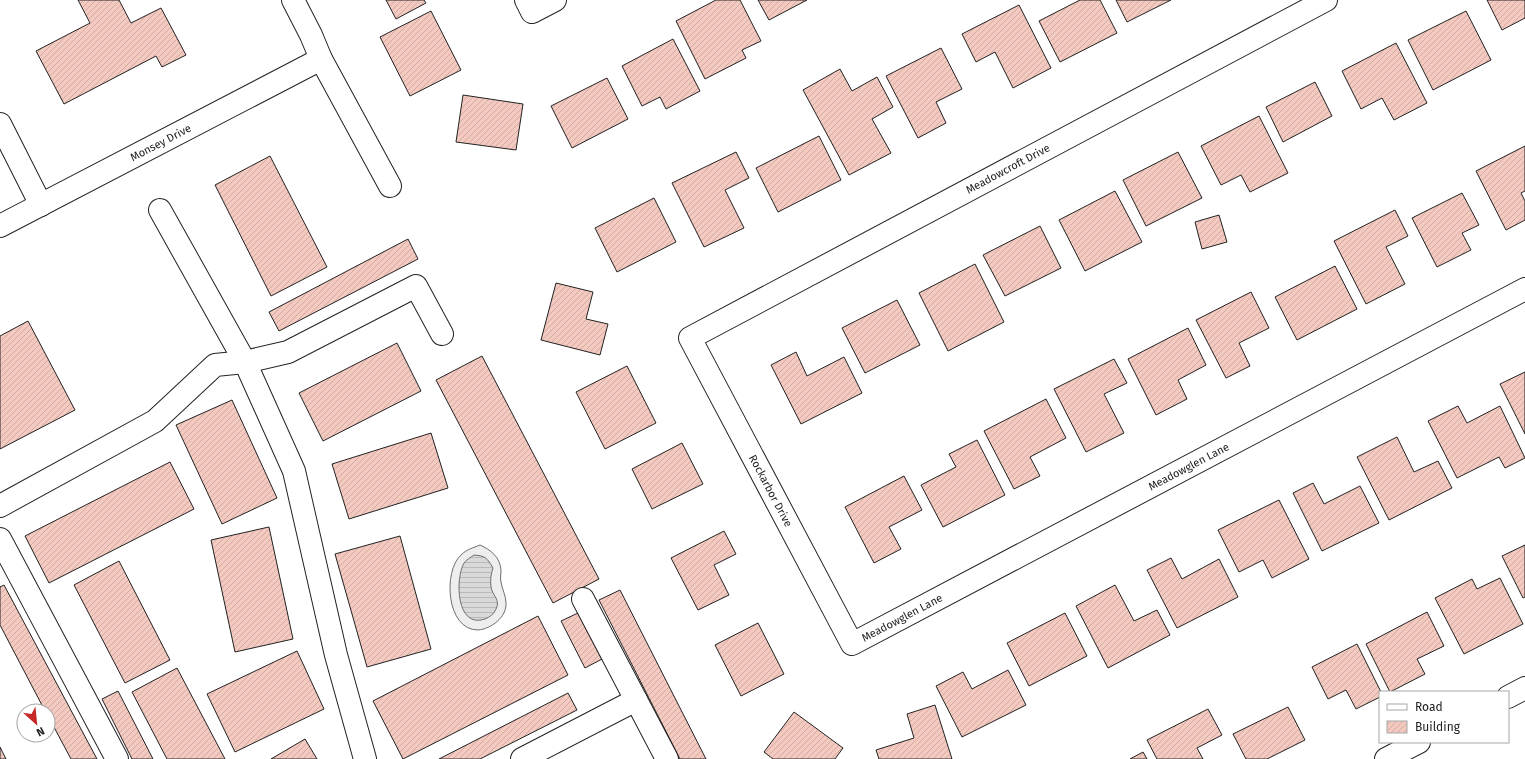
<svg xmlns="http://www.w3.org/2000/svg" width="1525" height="759" font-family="'Fira Sans',sans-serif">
<defs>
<pattern id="water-rules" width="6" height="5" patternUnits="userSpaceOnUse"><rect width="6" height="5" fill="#d9d9d9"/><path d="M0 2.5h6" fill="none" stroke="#bababa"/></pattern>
<pattern id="building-hatch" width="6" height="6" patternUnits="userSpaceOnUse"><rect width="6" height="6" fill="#f3c9c0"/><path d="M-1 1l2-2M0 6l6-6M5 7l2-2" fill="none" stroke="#d0aca5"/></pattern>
</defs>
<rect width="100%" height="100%" fill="#fff"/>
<path fill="#eee" stroke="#6f6f6f" d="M480,545C491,550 500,557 501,570C501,574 500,578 501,582C502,589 506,596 506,603C507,617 491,629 478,630C446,630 443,571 461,555C467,549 473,548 480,545Z"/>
<path fill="url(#water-rules)" stroke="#6f6f6f" d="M474,555C486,556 487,558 493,568C491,574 490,580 491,587C492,595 501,600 496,609C494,614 490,617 485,619C456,629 455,579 464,563C466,560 471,557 474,555Z"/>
<path fill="url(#building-hatch)" stroke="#222" d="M78,0H119L131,23L161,8L186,55L162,67L156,56L64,104L36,51L90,23Z
M386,0H424L426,3L396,19Z
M716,0H740L761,41L742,50L746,58L705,79L676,21Z
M758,0H807L769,20Z
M1080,0H1100L1117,33L1060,62L1039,21Z
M1116,0H1171L1127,22Z
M1487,0H1525V18L1502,30Z
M1019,5L1051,68L1013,88L995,52L976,62L962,34Z
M431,11L461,70L410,96L380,37Z
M1466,11L1491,60L1433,90L1408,40Z
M673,39L700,91L666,109L660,97L642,106L622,66Z
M1396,43L1427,103L1394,120L1382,98L1361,109L1342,71Z
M941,48L962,89L936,102L946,123L918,138L886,76Z
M840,69L852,91L877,77L893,107L872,119L891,153L849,175L803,90Z
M607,78L628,119L572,148L551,106Z
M1315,82L1332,116L1283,142L1266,107Z
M463,95L523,104L516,150L456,142Z
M1259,116L1288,173L1250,192L1241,175L1221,185L1201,146Z
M819,136L841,180L778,212L756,168Z
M1525,146V191L1521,193L1525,201V220L1506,230L1476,171Z
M736,152L749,178L725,190L744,228L704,247L672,183Z
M1178,152L1202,198L1146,226L1123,180Z
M270,156L327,267L271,296L215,185Z
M1115,191L1142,242L1085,271L1059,220Z
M1462,193L1479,225L1462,233L1471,250L1437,267L1412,218Z
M654,198L676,242L617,272L595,228Z
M1395,210L1408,236L1386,247L1405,284L1366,304L1334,241Z
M1219,215L1227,242L1202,249L1195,222Z
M1040,226L1061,268L1005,296L983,255Z
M408,239L418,259L279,331L269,312Z
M975,264L1004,322L948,351L919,293Z
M1335,266L1357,309L1297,340L1275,297Z
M556,283L593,292L586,319L608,324L600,355L541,340Z
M1251,292L1269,328L1239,343L1250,366L1226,378L1196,320Z
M897,300L920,345L865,373L842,328Z
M28,321L75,410L0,449V336Z
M1188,328L1206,365L1178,380L1187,399L1156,415L1128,359Z
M397,343L421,391L323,441L299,393Z
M796,352L807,376L844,357L862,393L801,424L771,365Z
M482,356L599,579L553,603L436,380Z
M1114,359L1127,383L1104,394L1124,433L1086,452L1054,389Z
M627,366L656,423L605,449L576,392Z
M1525,372V434L1500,384Z
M1046,399L1066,438L1030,457L1040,476L1014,489L984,431Z
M232,400L277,498L222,524L176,425Z
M1458,406L1467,423L1500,406L1525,458L1505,468L1499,457L1457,478L1428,421Z
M431,433L448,488L349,519L332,464Z
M1397,437L1414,472L1438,461L1452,488L1389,520L1357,457Z
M977,440L1005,495L943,527L921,485L956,467L949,454Z
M682,443L703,484L652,509L632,469Z
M170,462L194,509L49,583L25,536Z
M904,476L922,510L889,527L901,549L874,563L845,507Z
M1313,483L1324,504L1360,486L1379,523L1322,551L1293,493Z
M1279,500L1309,559L1272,578L1263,560L1239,572L1218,530Z
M269,527L293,639L235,652L211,540Z
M724,531L736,554L714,565L729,595L698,610L671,558Z
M400,536L431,649L367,667L335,554Z
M1525,545V597L1523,598L1502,556Z
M1171,558L1182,579L1219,559L1238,597L1177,628L1147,570Z
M119,561L170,660L125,683L74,585Z
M1500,578L1523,624L1464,654L1435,598L1472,579L1477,589Z
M4,585L97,759H71L48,716V711H45L0,625V587Z
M1115,585L1134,621L1157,610L1170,635L1108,668L1076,606Z
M620,590L706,759H680L599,600Z
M1427,612L1444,646L1417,659L1425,674L1390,692L1366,644Z
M578,613L602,659L585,668L561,621Z
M1065,613L1087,656L1029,686L1007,643Z
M538,616L568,675L403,759L373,701Z
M758,623L784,674L741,696L715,645Z
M1357,644L1381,692H1380V697L1356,709L1346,690L1328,699L1312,667Z
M297,651L324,709L235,752L207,694Z
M177,668L225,759H167L132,692Z
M1008,670L1026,705L962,737L936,686L963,672L972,689Z
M118,691L153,759H132L102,699Z
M568,693L577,710L480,759H439Z
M935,705L952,759H879L876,750L914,738L907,714Z
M1288,707L1305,740L1267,759H1246L1233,734Z
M1208,709L1222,735L1197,748L1203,759H1157L1147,740Z
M794,712L843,748L835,759H773L764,752Z
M305,739L317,759H271Z
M0,747L6,759H0Z
M1143,752L1147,759H1130Z"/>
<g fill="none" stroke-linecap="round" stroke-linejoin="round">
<g stroke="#222" stroke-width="24">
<g id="minor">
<path d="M293,0L311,35L321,59L390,186"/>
<path d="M526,0L532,12L555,0"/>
<path id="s1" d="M1326,0L690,338L852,644L1525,289"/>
<path d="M0,124L41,205"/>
<path d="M160,210L245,362L294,471L336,655L365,759"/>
<path id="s2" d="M0,226L321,59"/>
<path d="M0,506L155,421L215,365L245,362L288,352L416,286L442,334"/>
<path d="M0,539L117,759"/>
<path d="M583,599L667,759"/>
<path d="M1508,697L1525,688"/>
<path d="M522,759L636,700"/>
<path d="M1386,759L1419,742"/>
</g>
</g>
<use href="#minor" stroke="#fff" stroke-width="22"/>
</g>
<g text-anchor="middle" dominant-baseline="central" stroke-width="3" stroke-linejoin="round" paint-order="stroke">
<g font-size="11" fill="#222" stroke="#fff">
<text stroke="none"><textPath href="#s2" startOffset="181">Monsey Drive</textPath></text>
<text transform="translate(1008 169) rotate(-28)">Meadowcroft Drive</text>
<text stroke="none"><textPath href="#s1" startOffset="1447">Meadowglen Lane</textPath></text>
<text stroke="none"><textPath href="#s1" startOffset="893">Rockarbor Drive</textPath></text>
<text stroke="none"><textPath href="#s1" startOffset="1123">Meadowglen Lane</textPath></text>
</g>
</g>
<rect x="1379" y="691" width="130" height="52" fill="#ffffff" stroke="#a7a7a7"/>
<rect x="1387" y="704" width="20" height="6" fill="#ffffff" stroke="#a7a7a7"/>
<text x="1415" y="711" font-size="12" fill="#222222">Road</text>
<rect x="1387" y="721" width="20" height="12" fill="url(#building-hatch)" stroke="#a7a7a7"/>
<text x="1415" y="731" font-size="12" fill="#222222">Building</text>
<g transform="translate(36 723) rotate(153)"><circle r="19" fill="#ffffff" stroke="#a7a7a7"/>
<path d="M0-3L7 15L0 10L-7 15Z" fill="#c62828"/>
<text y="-6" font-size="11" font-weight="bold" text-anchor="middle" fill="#222222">N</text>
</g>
</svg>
